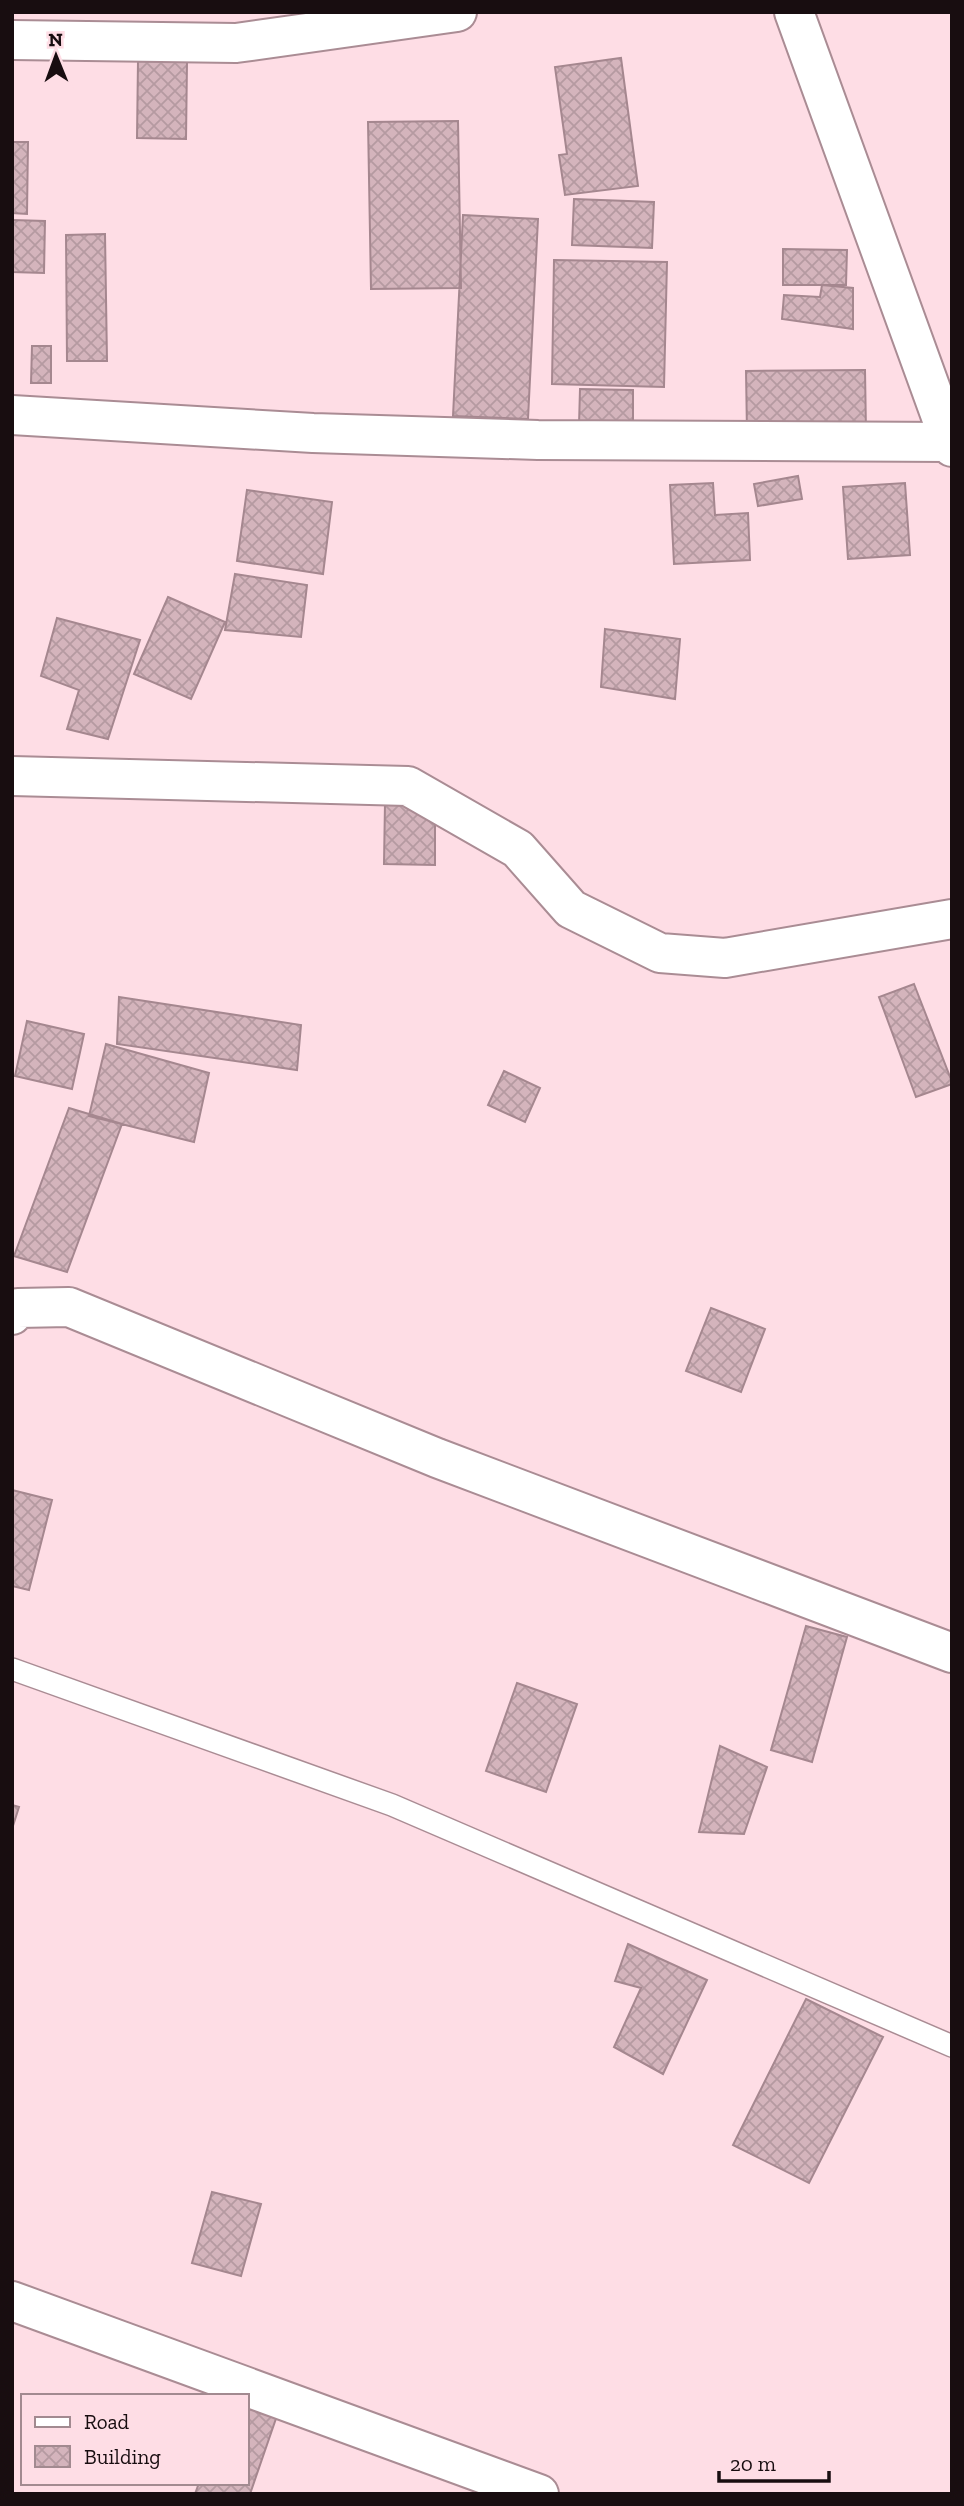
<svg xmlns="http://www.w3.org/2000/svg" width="964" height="2506" font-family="'Zilla Slab',serif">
<defs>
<pattern id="building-cross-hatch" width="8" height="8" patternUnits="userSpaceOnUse" patternTransform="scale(1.75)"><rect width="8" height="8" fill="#d4b4bc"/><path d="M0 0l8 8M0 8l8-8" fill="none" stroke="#b59aa1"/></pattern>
</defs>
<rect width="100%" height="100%" fill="#fedde5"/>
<path fill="url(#building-cross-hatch)" stroke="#a5878f" stroke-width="2" d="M621,58L638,186L565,195L559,155L567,154L555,67Z
M138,61L187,62L186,139L137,138Z
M458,121L461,288L371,289L368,122Z
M12,142H28L27,214L12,213Z
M574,199L654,202L652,248L572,245Z
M463,215L538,219L528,419L453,416Z
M12,220L45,221L44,273L12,272Z
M105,234L107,361H67L66,235Z
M783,249L847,250L846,285H783Z
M554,260L667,262L664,387L552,384Z
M822,285L853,288V329L782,319L784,295L820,297Z
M32,346H51V383H31Z
M865,370L866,432L747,433L746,371Z
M580,389L633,390V425H579Z
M798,476L802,499L758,506L754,484Z
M713,483L715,515L748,513L750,560L674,564L670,485Z
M905,483L910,555L848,559L843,487Z
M247,490L332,502L323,574L237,561Z
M235,574L307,585L301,637L225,630Z
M168,597L225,622L191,699L134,674Z
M57,618L140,640L108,739L67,729L79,690L41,676Z
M605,629L680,639L675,699L601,687Z
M385,803H435V865L384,864Z
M914,984L952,1082V1084L916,1097L879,997Z
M119,997L301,1025L297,1070L117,1044Z
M27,1021L84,1034L72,1089L15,1076Z
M106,1044L209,1073L194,1142L89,1116Z
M504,1071L540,1088L525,1122L488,1105Z
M69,1108L122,1124L67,1272L14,1256Z
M711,1308L765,1329L741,1392L686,1371Z
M12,1490L52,1500L29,1590L12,1586Z
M806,1626L847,1637L812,1762L771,1750Z
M517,1683L577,1704L546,1792L486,1771Z
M720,1746L767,1767L744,1834L699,1832Z
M12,1805L19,1807L12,1829Z
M628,1944L707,1980L663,2074L614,2047L641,1988L615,1981Z
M806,1999L883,2037L809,2183L733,2145Z
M212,2192L261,2204L241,2276L192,2263Z
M247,2396L281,2404L250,2494H195L199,2483H247Z"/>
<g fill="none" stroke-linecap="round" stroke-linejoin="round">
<g stroke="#aa8c94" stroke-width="24">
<path id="lane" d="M12,1669L392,1805L952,2046"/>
</g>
<g stroke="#aa8c94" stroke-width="42">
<path id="street" d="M794,12L952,447
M12,40L236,43L457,12
M12,415L313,433L538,440L950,442
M12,776L408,786L518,849L571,909L660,953L725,958L952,919
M12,1315L18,1308L69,1307L437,1458L952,1653
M12,2301L539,2494"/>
</g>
<use href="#lane" stroke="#fff" stroke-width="21"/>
<use href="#street" stroke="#fff" stroke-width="38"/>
</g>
<rect width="964" height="2506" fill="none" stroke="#180d10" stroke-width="28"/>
<rect x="21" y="2394" width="228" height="91" fill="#fedde5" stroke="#a28a90" stroke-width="2"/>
<rect x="35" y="2417" width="35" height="10" fill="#ffffff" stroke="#a28a90" stroke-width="2"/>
<text x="84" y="2429" font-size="21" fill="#180d10">Road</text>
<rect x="35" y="2446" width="35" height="21" fill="url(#building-cross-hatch)" stroke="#a28a90" stroke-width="2"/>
<text x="84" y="2464" font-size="21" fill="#180d10">Building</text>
<g transform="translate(56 56) rotate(359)" stroke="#fedde5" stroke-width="5" paint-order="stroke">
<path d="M0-5L12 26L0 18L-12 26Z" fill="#180d10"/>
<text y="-10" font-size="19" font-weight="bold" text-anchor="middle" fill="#180d10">N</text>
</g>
<path d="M719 2471v10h110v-10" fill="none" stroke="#180d10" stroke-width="3.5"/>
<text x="730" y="2471" font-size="21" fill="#180d10" stroke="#fedde5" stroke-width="5" paint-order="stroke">20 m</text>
</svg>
